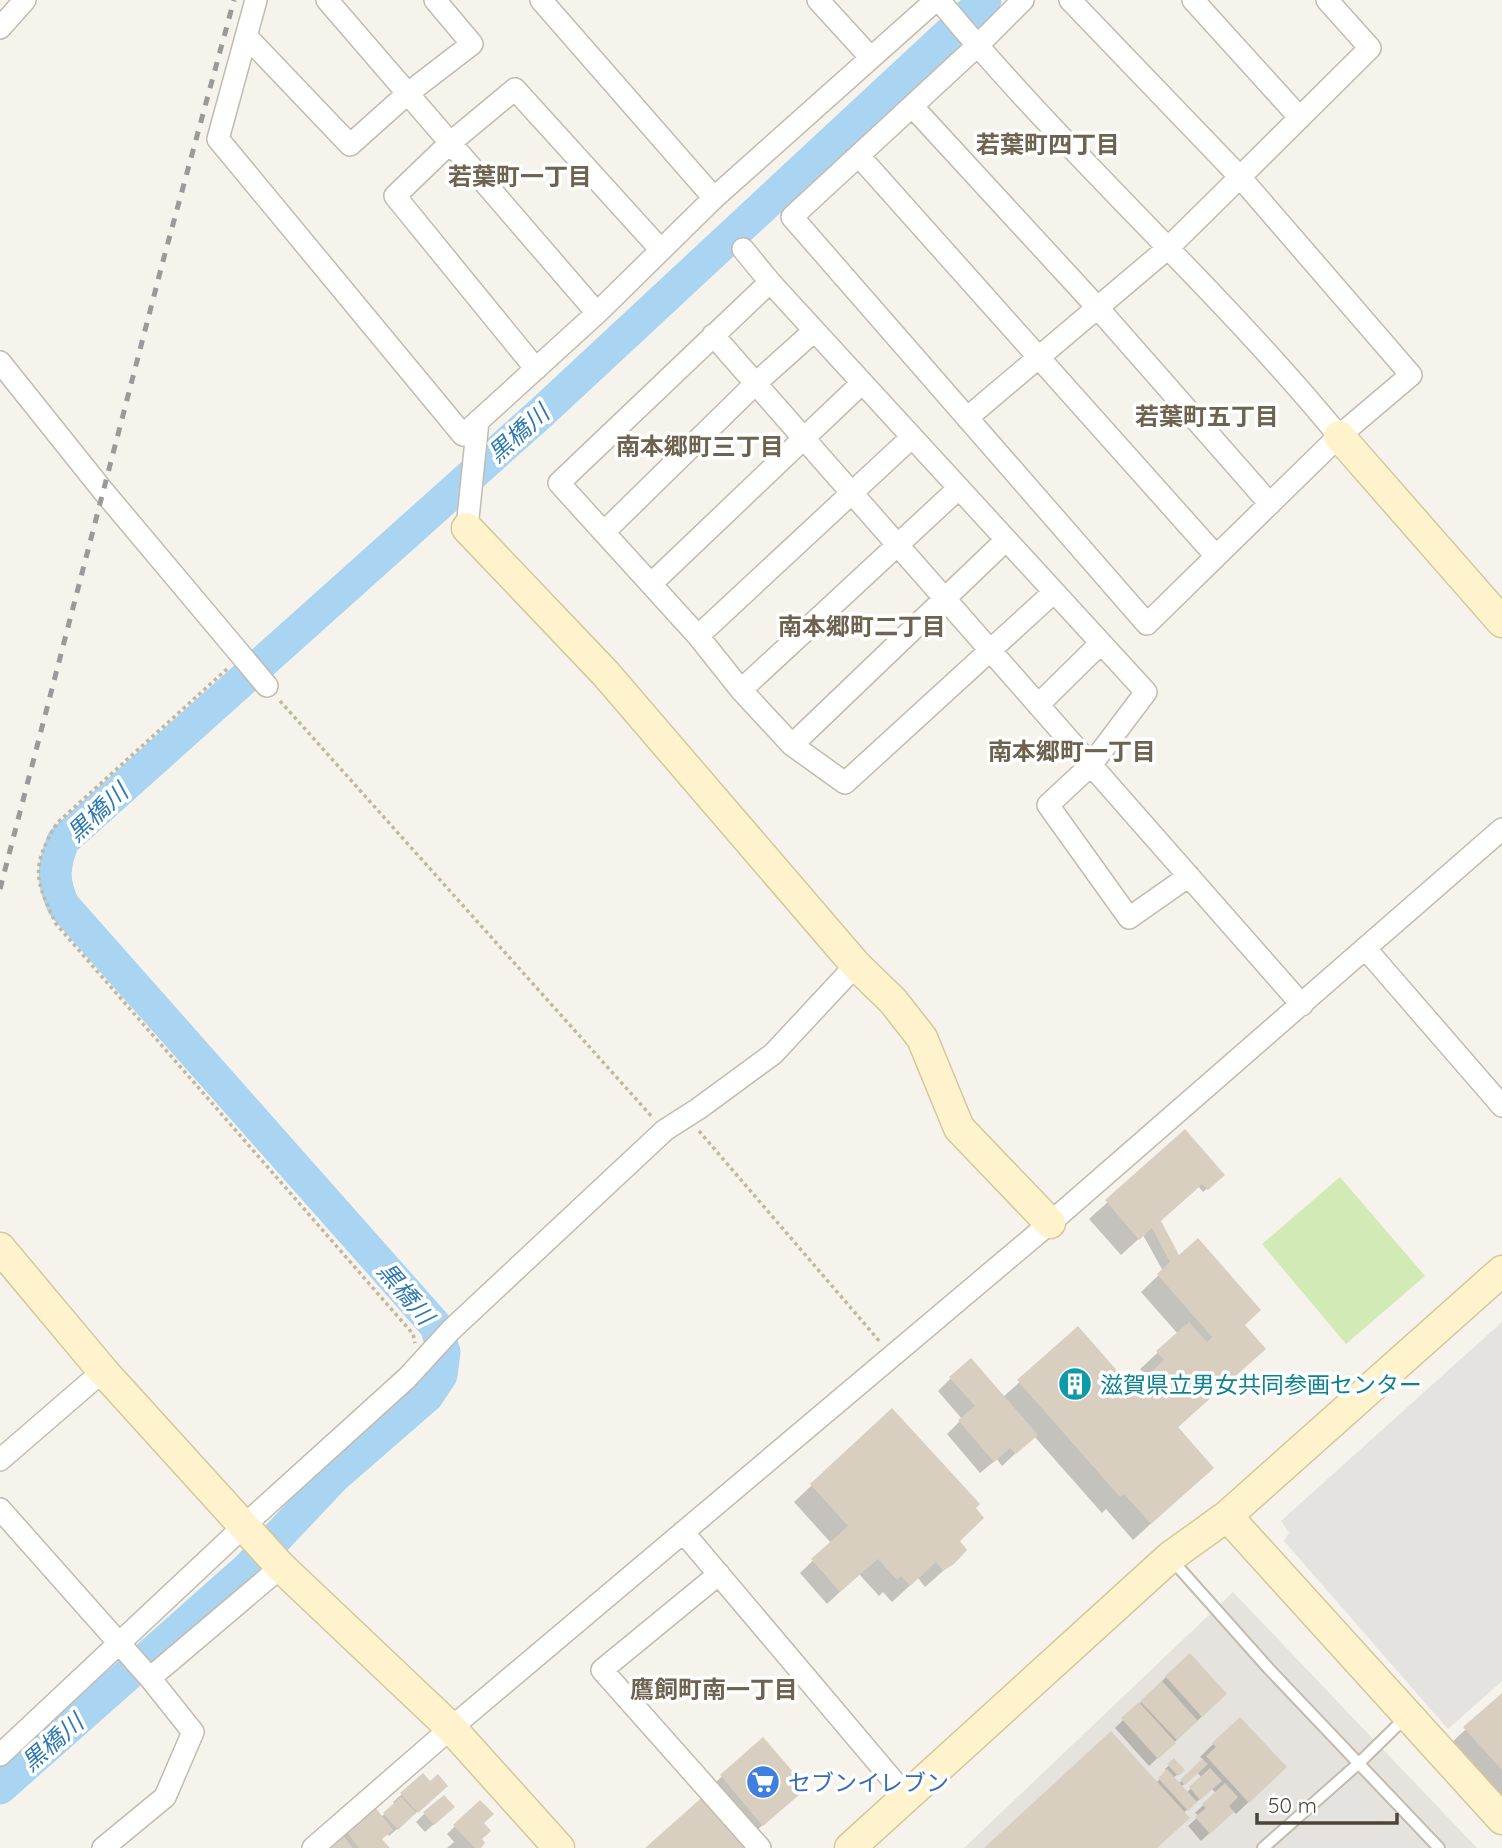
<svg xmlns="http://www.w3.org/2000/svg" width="1502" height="1848" font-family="Quicksand,'Noto Sans JP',sans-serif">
<rect width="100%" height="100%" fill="#f6f3ec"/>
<path fill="#e6e2dd" d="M1233,1592L1477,1848H964Z"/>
<path fill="#d2eab5" d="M1340,1177L1425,1276L1346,1344L1262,1244Z"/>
<path fill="#e5e3e0" d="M1502,1322V1681L1448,1729L1284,1541L1289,1533L1281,1521Z
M1342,1777L1405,1848H1288L1277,1835Z"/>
<path fill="#0003" fill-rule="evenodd" d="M1185,1132L1223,1175L1203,1192L1199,1187L1159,1222L1178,1257L1264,1349L1177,1428L1212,1468L1133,1540L1106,1509L1102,1513L1034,1436L1002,1466L997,1459L980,1473L947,1434L962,1419L938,1391L951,1378L1003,1397L1078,1329L1132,1391L1148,1377L1140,1369L1178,1334L1141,1292L1163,1271L1143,1235L1121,1255L1089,1219Z
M892,1410L958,1541L953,1562L925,1587L918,1578L892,1602L883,1592L879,1596L859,1574L827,1604L800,1573L831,1543L794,1502Z
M1166,1677L1212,1707L1149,1766L1115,1728Z
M1502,1695V1806L1448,1746Z
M763,1740L792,1800L749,1837L708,1789Z
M1213,1744L1272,1780L1236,1814L1233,1811L1201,1841L1188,1826L1199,1816L1195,1813L1216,1793L1212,1789L1183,1813L1156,1848H986L1156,1783L1167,1772L1165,1769L1174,1761L1183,1770L1173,1778L1178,1784L1204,1760L1200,1757ZM1197,1772L1202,1778L1186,1793L1181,1787Z
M423,1776L438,1794L389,1836L387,1834L380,1840L387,1848H328L347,1832L381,1817L395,1805L393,1802L401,1795Z
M480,1802L478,1848H447L454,1842L447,1834Z
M424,1814L444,1815L425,1832L416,1822Z"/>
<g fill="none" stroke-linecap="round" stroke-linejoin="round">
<path stroke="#a9d4f2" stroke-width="33" d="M0,1788L248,1568L335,1476L427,1396L441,1375L444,1352L436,1326L63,905C52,880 53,867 63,841L542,412L985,0"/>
</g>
<path fill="#d8cfc1" d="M1185,1129L1225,1175L1208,1190L1202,1184L1161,1221L1179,1255L1198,1238L1261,1310L1245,1325L1266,1349L1178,1427L1214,1468L1151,1524L1124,1494L1120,1497L1017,1380L1078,1326L1133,1389L1164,1360L1156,1351L1189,1322L1207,1342L1212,1337L1157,1274L1170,1262L1152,1228L1139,1240L1105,1200Z
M971,1358L1038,1435L1016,1454L1010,1448L994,1462L958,1420L975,1406L949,1377Z
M892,1408L980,1504L976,1508L984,1518L960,1541L967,1550L954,1564L943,1571L936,1562L910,1586L901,1576L897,1580L878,1559L840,1592L811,1559L848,1526L810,1484Z
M1190,1653L1227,1694L1202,1717L1165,1676Z
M1162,1681L1198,1721L1177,1740L1140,1701Z
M1502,1693V1770L1463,1727Z
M1139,1702L1176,1743L1158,1759L1121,1718Z
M1240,1717L1287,1767L1249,1803L1206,1756L1216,1747L1212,1743Z
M1111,1731L1190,1818L1157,1848H984Z
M763,1737L807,1788L763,1826L720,1775Z
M1174,1758L1185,1770L1178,1776L1167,1764Z
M1202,1759L1208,1764L1185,1785L1180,1780Z
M1210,1768L1222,1781L1200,1800L1189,1787Z
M1167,1769L1197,1802L1188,1811L1158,1778Z
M423,1773L430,1781L438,1774L448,1786L418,1813L400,1793Z
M1225,1783L1238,1797L1229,1806L1234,1812L1210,1834L1195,1817L1206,1808L1202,1804Z
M707,1793L753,1848H645Z
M444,1795L455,1807L434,1825L423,1812Z
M401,1797L416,1813L398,1830L383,1813Z
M480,1800L494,1814L484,1823L491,1831L482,1839L485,1843L481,1848H475L453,1825Z
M375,1807L393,1830L382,1839L390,1848H359L346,1831Z
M342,1834L353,1848H325Z"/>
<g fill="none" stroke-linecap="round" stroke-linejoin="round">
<g stroke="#c2bbae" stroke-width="14">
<path id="lane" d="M1172,1560L1269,1669L1439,1848
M1263,1848L1359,1763L1406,1717"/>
</g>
<g stroke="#c2bbae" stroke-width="24">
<path id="street" d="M256,0L218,139L463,435L597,313L714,198L936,0
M327,0L597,313
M541,0L714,198
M818,0L871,58
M939,0C1064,152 1214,284 1339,436
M1023,0L977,46L792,217L1147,624L1339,436L1411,375L1240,177L1370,48L1327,0
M1193,0L1300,118
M0,28L25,0
M247,37L350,145L407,94L472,44L435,0
M912,106L1097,307L1270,504
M859,156L1216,556
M743,249L770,282L1146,692L1091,765L1048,805L1129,918L1189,876
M770,282L559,483L698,636L741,690L792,745L845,783L1054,592
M713,335L1302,1005
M0,362L104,492L267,686
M536,369L395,196L450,143L515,89L661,250
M967,418L1168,248L1240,177L1070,0
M467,528L478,421
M604,532L756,383L814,331
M651,584L862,383
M698,636L912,437
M741,690L959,488
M1038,705L1101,643
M792,745L1006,540
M1365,948L1502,1106
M0,1460L103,1371
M0,1509L150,1678L193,1732L165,1797L103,1848
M683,1532L907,1797
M719,1574L602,1670L760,1848
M150,1678L281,1567
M0,1755L259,1512L407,1378L451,1330L665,1130L698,1109L773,1054L856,965
M313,1848L451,1728L1050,1223L1502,829"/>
</g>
<g stroke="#d6c79b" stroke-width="33">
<path id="secondary" d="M1339,436L1502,622
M467,528L606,674L856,965L893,1001L922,1038L959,1128L1050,1223
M0,1248L103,1371L281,1567L451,1728L559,1848
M1227,1516L1502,1819
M850,1848L1170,1557L1227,1516L1502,1271"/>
</g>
<path stroke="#c4b79f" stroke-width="3.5" stroke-dasharray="3.5 3.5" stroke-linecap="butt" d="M227,669L57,823C30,869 35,878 56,924L413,1334L415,1343
M280,701L653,1118
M699,1131L881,1343"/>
<use href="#lane" stroke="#fff" stroke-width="10"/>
<use href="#street" stroke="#fff" stroke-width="21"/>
<use href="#secondary" stroke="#fff3cd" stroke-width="30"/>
<path stroke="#9a9a9a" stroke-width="5" stroke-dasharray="9 9" stroke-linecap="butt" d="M0,889L163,261L234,0"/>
</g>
<defs>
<g id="building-disc" transform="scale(1.75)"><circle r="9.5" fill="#0f9aa8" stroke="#fff"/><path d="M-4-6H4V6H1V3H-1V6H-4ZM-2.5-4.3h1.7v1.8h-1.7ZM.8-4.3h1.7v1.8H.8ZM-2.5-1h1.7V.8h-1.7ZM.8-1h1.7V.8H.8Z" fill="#fff"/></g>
<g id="supermarket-disc" transform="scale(1.75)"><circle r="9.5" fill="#3f7fe0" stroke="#fff"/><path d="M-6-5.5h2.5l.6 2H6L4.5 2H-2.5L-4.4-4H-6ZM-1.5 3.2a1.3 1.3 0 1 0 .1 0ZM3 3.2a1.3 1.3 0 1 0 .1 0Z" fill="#fff"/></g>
</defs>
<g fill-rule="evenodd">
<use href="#building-disc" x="1075" y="1384"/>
<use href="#supermarket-disc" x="763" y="1782"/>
</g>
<g text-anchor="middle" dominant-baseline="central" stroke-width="7" stroke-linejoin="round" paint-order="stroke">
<g font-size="23" fill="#0d838f" stroke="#fff" text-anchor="start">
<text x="1100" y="1384">滋賀県立男女共同参画センター</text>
</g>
<g font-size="23" fill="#366cbe" stroke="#fff" text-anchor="start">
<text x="788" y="1782">セブンイレブン</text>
</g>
<g font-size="24" font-weight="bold" fill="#6e6250" stroke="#fff">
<text x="1048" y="144">若葉町四丁目</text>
<text x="520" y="176">若葉町一丁目</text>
<text x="1207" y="416">若葉町五丁目</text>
<text x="700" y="446">南本郷町三丁目</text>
<text x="862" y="626">南本郷町二丁目</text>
<text x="1072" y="751">南本郷町一丁目</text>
<text x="714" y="1689">鷹飼町南一丁目</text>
</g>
<g font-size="24" font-style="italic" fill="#2e7ab2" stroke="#fff">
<text transform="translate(518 433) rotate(-42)">黒橋川</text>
<text transform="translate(97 812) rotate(-43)">黒橋川</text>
<text transform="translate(406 1293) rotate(50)">黒橋川</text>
<text transform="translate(52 1742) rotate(-41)">黒橋川</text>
</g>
</g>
<path d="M1257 1813v10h140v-10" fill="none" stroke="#4b4439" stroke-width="3.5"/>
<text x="1268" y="1813" font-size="21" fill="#4b4439" stroke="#ffffff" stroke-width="5" paint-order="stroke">50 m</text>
</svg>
